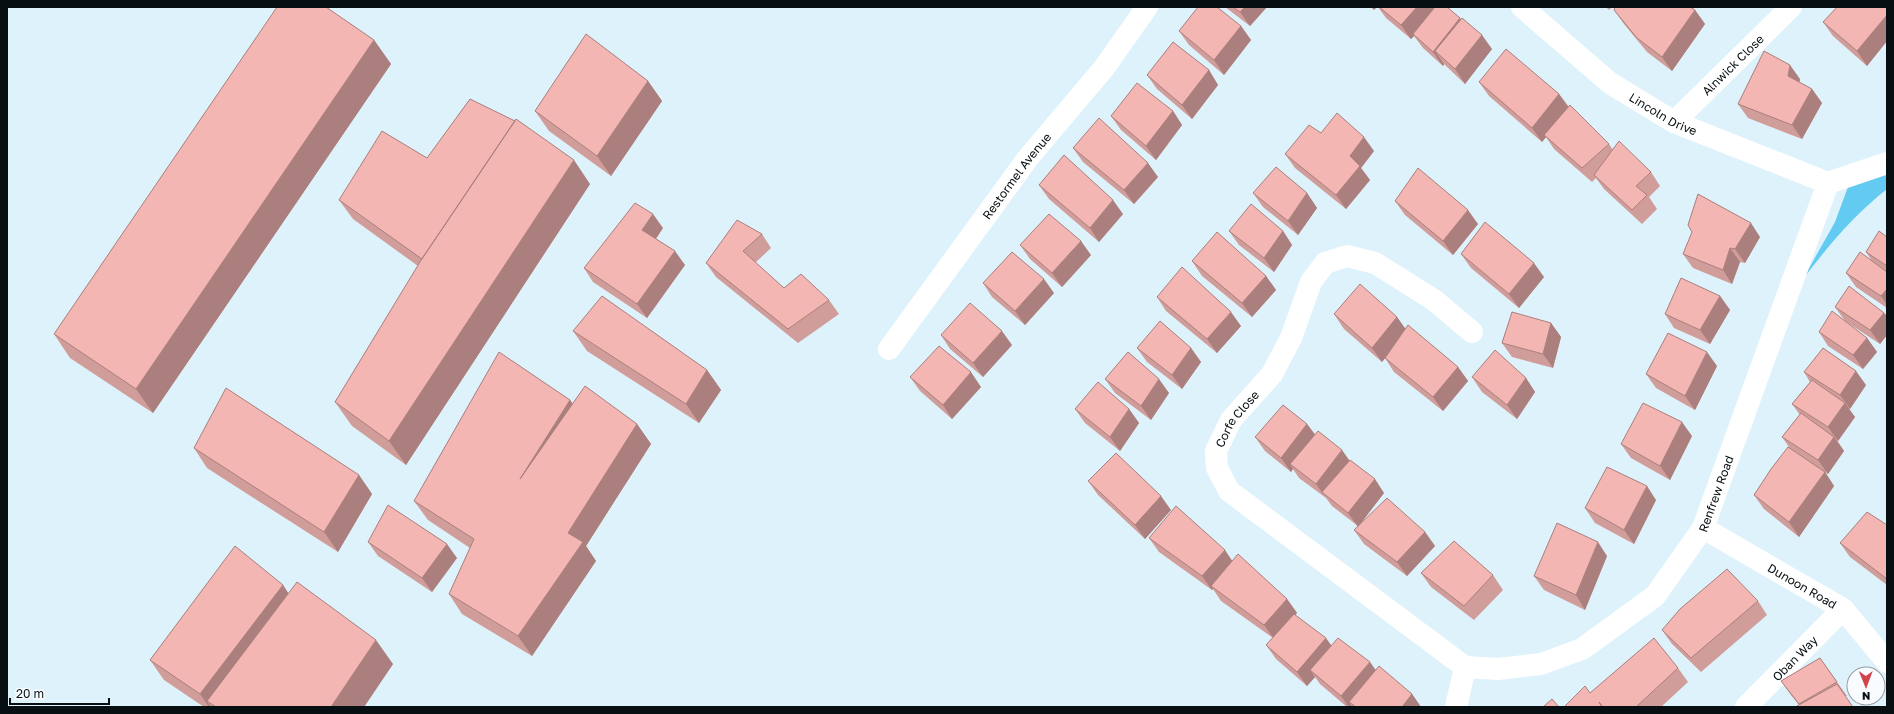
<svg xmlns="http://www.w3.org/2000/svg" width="1894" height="714" font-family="'Golos Text',sans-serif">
<rect width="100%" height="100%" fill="#ddf2fb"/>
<path fill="#63cbf2" d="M1887,174V189C1854,215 1828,246 1803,279L1835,222L1848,187Z"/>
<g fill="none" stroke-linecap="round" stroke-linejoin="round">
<g stroke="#fff" stroke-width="22">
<path id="s1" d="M1522,7L1610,83L1674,122L1828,183"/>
<path id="s2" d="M1674,122L1791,7"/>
<path d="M1828,183L1887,163"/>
<path id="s3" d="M889,349L1028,158L1104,68L1147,7"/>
<path id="s4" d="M1703,528L1843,609L1887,662"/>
<path id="s5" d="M1465,667L1229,491L1217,468L1216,451L1231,420L1272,374L1291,338L1311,282L1325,263L1347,256L1375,263L1434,300L1472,332"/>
<path id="s6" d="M1465,667L1498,669L1541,664L1582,649L1655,596L1703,528L1828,183"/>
<path d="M1456,707L1465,667"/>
<path id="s7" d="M1746,707L1843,609"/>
</g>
</g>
<path fill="#d19d9a" d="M1225,7H1267L1250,26Z
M1378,7H1447L1492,49L1465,84L1444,64L1443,66L1423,48L1414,36L1411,39L1386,18Z
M1606,7H1612L1609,10Z
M1887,8V41L1867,66L1833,36L1823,22Z
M1614,10H1695L1705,24L1672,71L1647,52L1624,24Z
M1241,26L1251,40L1224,75L1189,45L1179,31Z
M374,40L391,64L153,413L70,358L54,334Z
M1209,70L1218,85L1192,119L1157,89L1147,75Z
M1800,79L1799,82L1812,89L1822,103L1802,139L1748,118L1738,104Z
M648,81L662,101L611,176L549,131L535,111Z
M1479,82L1559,94L1569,107L1609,144L1613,150L1651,172L1660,186L1649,197L1657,209L1642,224L1604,189L1596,178L1592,182L1554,149L1546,137L1542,142L1489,96Z
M1173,111L1182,125L1156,160L1121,130L1111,116Z
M1321,133L1374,151L1361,168L1370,180L1346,209L1295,168L1285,154Z
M1073,148L1158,177L1134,204L1083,162Z
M427,158L590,184L406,465L352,426L335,402L418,266L353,219L339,200Z
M1039,185L1123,214L1099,242L1049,199Z
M1253,193H1307L1317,208L1298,235L1263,207Z
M1395,201L1478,224L1453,255L1405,215Z
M663,228L656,239L685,265L647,318L593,282L584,268Z
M1229,231H1283L1292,245L1274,272L1239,245Z
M1692,232L1760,237L1745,263L1740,262L1732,284L1693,268L1683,254Z
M762,234L771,248L755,263L784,288L829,300L839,314L798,343L716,277L706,263Z
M1887,237V308L1856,287L1846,273L1872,261L1866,252Z
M1020,245L1091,255L1062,287L1030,259Z
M1461,254L1544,277L1519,308L1471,268Z
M1192,261L1266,276L1276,290L1252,317L1202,276Z
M983,283L1054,293L1025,325L992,297Z
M1720,296L1730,310L1710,344L1674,328L1665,314Z
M1157,297L1241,326L1217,353L1166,311Z
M1835,307L1884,313L1887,316V335L1880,344L1845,321Z
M1334,314L1397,317L1405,329L1458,367L1468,381L1443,411L1394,372L1385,358L1382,362L1344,329Z
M1551,323L1561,337L1553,368L1512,357L1502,343Z
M573,331L707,370L721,390L699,423L587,351Z
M1819,332L1867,338L1877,352L1863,369L1828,346Z
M941,335L1012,345L983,377L950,349Z
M1137,348H1191L1201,362L1182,389L1147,362Z
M1717,366L1695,410L1656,388L1646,374Z
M1804,372L1866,385L1850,409L1847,407L1855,417L1838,441L1837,440L1844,451L1828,474L1825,472L1834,486L1799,537L1764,509L1754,495L1789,447L1782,437L1800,415L1792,404L1810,382Z
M910,377L981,387L952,419L920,391Z
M1472,377L1526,378L1535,392L1517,419L1482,392Z
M1105,379L1169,393L1151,420L1115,393Z
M570,400L573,404L637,424L651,444L586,546L596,561L532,656L462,614L449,594L470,548L428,520L414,501Z
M1075,409H1129L1139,423L1120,451L1085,423Z
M1307,424L1315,434L1349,461L1384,493L1361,523L1425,532L1435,546L1407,576L1364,544L1354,530L1358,526L1332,506L1326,498L1299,478L1293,469L1291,472L1265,451L1255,437Z
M1692,436L1670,480L1631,458L1621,444Z
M194,448L359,475L372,494L338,552L207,468Z
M1088,481L1171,510L1145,539L1098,495Z
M1656,500L1634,544L1595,523L1585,508Z
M1887,525V585L1850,557L1840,543Z
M1149,538L1232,561L1287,599L1297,613L1295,615L1331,646L1375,670L1412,694L1421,707H1347L1320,684L1315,677L1307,686L1276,659L1266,645L1273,638L1221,601L1213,589L1212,590L1159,552Z
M368,542L457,558L432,592L378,556Z
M1607,556L1585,610L1544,590L1534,576Z
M1421,573L1493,575L1503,590L1474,620L1431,587Z
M283,585L288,593L393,664L364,707H204L164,680L150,660Z
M1758,601L1767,615L1701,672L1672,644L1662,630Z
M1820,658L1847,696H1845L1799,705L1791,695L1781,681Z
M1678,668L1688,682L1661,707H1564L1590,693Z"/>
<path fill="#aa7f7d" d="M1245,7H1267L1250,26L1240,12Z
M1371,7H1377L1374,10Z
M1417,7H1436L1413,34L1414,36L1411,39L1401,25Z
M1695,10L1705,24L1672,71L1662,57Z
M1887,15V41L1867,66L1857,51Z
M1460,18L1470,32L1435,51L1444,64L1443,66L1433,52Z
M1241,26L1251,40L1224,75L1214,60Z
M1482,35L1492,49L1465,84L1455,69Z
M374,40L391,64L153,413L136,389Z
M1790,65L1800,79L1798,90L1788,76Z
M1209,70L1218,85L1192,119L1182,105Z
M648,81L662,101L611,176L597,156Z
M1812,89L1822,103L1802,139L1792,125Z
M1559,94L1569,108L1544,135L1546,137L1542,142L1532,128Z
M1173,111L1182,125L1156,160L1146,146Z
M1364,137L1374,151L1361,168L1370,180L1346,209L1336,195L1350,156Z
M574,160L590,184L406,465L389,441Z
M1148,163L1158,177L1134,204L1124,190Z
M1307,193L1317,208L1298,235L1288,221Z
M1113,200L1123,214L1099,242L1090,228Z
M1468,210L1478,224L1453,255L1443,241Z
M653,214L663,228L652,244L642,230Z
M1751,223L1760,237L1745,263L1735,249Z
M1283,231L1292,245L1274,272L1264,258Z
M1081,241L1091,255L1062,287L1052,273Z
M1730,248L1740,262L1732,284L1723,270Z
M675,251L685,265L647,318L637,304Z
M1534,263L1544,277L1519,308L1509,294Z
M1266,276L1276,290L1252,317L1242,303Z
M1044,279L1054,293L1025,325L1015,311Z
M1887,289V305L1881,296Z
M1720,296L1730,310L1710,344L1700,330Z
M1231,312L1241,326L1217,353L1207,339Z
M1884,313L1887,316V335L1880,344L1870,330Z
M1397,317L1407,331L1382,362L1372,348Z
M1551,323L1561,337L1553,368L1543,354Z
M1002,331L1012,345L983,377L973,363Z
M1867,338L1877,352L1863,369L1853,355Z
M1191,348L1201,362L1182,389L1172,375Z
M1707,352L1717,366L1695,410L1685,396Z
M1458,367L1468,381L1443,411L1433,397Z
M707,370L721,390L699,423L686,404Z
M1856,371L1866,385L1850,409L1840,395Z
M971,372L981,387L952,419L943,405Z
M1526,378L1535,392L1517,419L1507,405Z
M1159,379L1169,393L1151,420L1141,406Z
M570,400L584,420L520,479Z
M1845,403L1855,417L1838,441L1828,427Z
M1129,409L1139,423L1120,451L1110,437Z
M1682,422L1692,436L1670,480L1660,466Z
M637,424L651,444L586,546L596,561L532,656L518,636L568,533Z
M1307,424L1317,438L1290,464L1293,469L1291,472L1281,458Z
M1834,437L1844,451L1828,474L1818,460Z
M1342,450L1352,464L1322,492L1326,498L1316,484Z
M1825,472L1834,486L1799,537L1789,522Z
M359,475L372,494L338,552L324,532Z
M1375,479L1384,493L1358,527L1348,513Z
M1647,486L1656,500L1634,544L1624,530Z
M1161,496L1171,510L1145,539L1135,525Z
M1425,532L1435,546L1407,576L1397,562Z
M1598,542L1607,556L1585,610L1576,595Z
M447,544L457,558L432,592L422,578Z
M1225,550L1235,565L1211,586L1213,589L1212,590L1202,576Z
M283,585L296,605L207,701L211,707H209L200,694Z
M1287,599L1297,613L1274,639L1264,625Z
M1326,638L1336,652L1310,670L1315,677L1307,686L1297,672Z
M376,640L393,664L364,707H331Z
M1370,662L1380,676L1349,702L1352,707H1349L1341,696Z
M1412,694L1421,707H1402Z"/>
<path fill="#f3b6b3" stroke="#aa7f7d" d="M277,7H326L374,40L136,389L54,334Z
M1198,7H1217L1241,26L1214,60L1179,31Z
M1233,7H1245L1240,12Z
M1379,7H1417L1401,25Z
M1435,7H1447L1460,18L1433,52L1413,34Z
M1615,7H1690L1695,10L1662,57L1637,38L1614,10Z
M1837,7H1886L1887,8V15L1857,51L1823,22Z
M1462,18L1482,35L1455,69L1435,51Z
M586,34L648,81L597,156L535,111Z
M1173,42L1209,70L1182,105L1147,75Z
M1506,49L1559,94L1532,128L1479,82Z
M1764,51L1790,65L1788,76L1812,89L1792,125L1738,104Z
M1137,83L1173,111L1146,146L1111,116Z
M470,99L515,121L422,259L339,200L382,131L427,158Z
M1570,105L1609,144L1582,168L1544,135Z
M1337,113L1364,137L1350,156L1360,166L1336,195L1285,154L1309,125L1321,133Z
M1099,118L1148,163L1124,190L1073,148Z
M516,119L574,160L389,441L335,402L423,257Z
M1619,141L1651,172L1636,186L1647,195L1632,210L1594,175Z
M1064,155L1113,200L1090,228L1039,185Z
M1276,167L1307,193L1288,221L1253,193Z
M1418,168L1468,210L1443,241L1395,201Z
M1698,194L1751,223L1735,249L1730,248L1723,270L1683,254L1692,232L1688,225Z
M635,203L653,214L642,230L675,251L637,304L584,268Z
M1251,204L1283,231L1264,258L1229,231Z
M1049,214L1081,241L1052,273L1020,245Z
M737,220L762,234L743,251L784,288L801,274L829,300L788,329L706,263Z
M1485,222L1534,263L1509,294L1461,254Z
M1879,231L1887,237V266L1866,252Z
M1217,232L1266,276L1242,303L1192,261Z
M1012,252L1044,279L1015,311L983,283Z
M1860,252L1887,272V289L1881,296L1846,273Z
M1182,267L1231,312L1207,339L1157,297Z
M1681,278L1720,296L1700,330L1665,314Z
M1360,284L1397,317L1372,348L1334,314Z
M1849,286L1884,313L1870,330L1835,307Z
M602,296L707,370L686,404L573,331Z
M970,303L1002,331L973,363L941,335Z
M1832,311L1867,338L1853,355L1819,332Z
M1512,312L1551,323L1543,354L1502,343Z
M1160,321L1191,348L1172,375L1137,348Z
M1408,325L1458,367L1433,397L1385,358Z
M1668,333L1707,352L1685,396L1646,374Z
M939,346L971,372L943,405L910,377Z
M1823,348L1856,371L1840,395L1804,372Z
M1495,350L1526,378L1507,405L1472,377Z
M499,352L570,400L520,479L585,386L637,424L568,533L583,542L518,636L449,594L474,539L414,501Z
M1128,352L1159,379L1141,406L1105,379Z
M1812,380L1845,403L1828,427L1792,404Z
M1098,382L1129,409L1110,437L1075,409Z
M226,388L359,475L324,532L194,448Z
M1643,403L1682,422L1660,466L1621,444Z
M1283,405L1307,424L1281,458L1255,437Z
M1801,413L1834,437L1818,460L1782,437Z
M1318,431L1342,450L1316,484L1290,464Z
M1788,447L1825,472L1789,522L1754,495L1771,469Z
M1116,453L1161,496L1135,525L1088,481Z
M1350,460L1375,479L1348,513L1322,492Z
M1607,467L1647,486L1624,530L1585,508Z
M1387,498L1425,532L1397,562L1354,530Z
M388,505L447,544L422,578L368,542Z
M1176,506L1225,550L1202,576L1149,538Z
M1867,512L1887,525V579L1840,543Z
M1557,523L1598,542L1576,595L1534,576Z
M1454,541L1493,575L1464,606L1421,573Z
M235,546L283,585L200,694L150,660Z
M1238,554L1287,599L1264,625L1211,586Z
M1727,569L1758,601L1691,658L1662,630L1680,609Z
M297,582L376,640L331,707H216L207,701Z
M1294,614L1326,638L1297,672L1266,645Z
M1338,638L1370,662L1341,696L1310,670Z
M1654,638L1678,668L1636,707H1603L1599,702L1602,707H1564L1585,686L1590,693Z
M1820,658L1837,682L1799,704L1781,681Z
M1379,666L1412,694L1402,707H1356L1349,702Z
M1837,684L1853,707H1798L1797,706Z
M1552,699L1559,707H1543Z"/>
<g text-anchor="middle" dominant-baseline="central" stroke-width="3.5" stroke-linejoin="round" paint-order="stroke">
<g font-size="12" fill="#080f12" stroke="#f8fcfe">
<text stroke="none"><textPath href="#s2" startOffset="82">Alnwick Close</textPath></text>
<text stroke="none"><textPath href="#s1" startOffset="178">Lincoln Drive</textPath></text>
<text stroke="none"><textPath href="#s3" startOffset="215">Restormel Avenue</textPath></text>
<text stroke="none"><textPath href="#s5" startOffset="376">Corfe Close</textPath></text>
<text stroke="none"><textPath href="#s6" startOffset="330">Renfrew Road</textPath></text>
<text stroke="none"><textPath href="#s4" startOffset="115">Dunoon Road</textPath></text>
<text stroke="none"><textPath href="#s7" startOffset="69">Oban Way</textPath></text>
</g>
</g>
<rect width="1894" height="714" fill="none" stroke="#080f12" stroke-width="16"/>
<g transform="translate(1866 686) rotate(179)"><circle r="19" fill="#f8fcfe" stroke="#989da0"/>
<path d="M0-3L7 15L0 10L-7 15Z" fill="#d3434b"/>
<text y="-6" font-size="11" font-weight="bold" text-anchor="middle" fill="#080f12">N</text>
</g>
<path d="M10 698v6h99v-6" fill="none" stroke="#080f12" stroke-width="2"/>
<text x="16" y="698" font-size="12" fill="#080f12" stroke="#f8fcfe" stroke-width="3" paint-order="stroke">20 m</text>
</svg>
